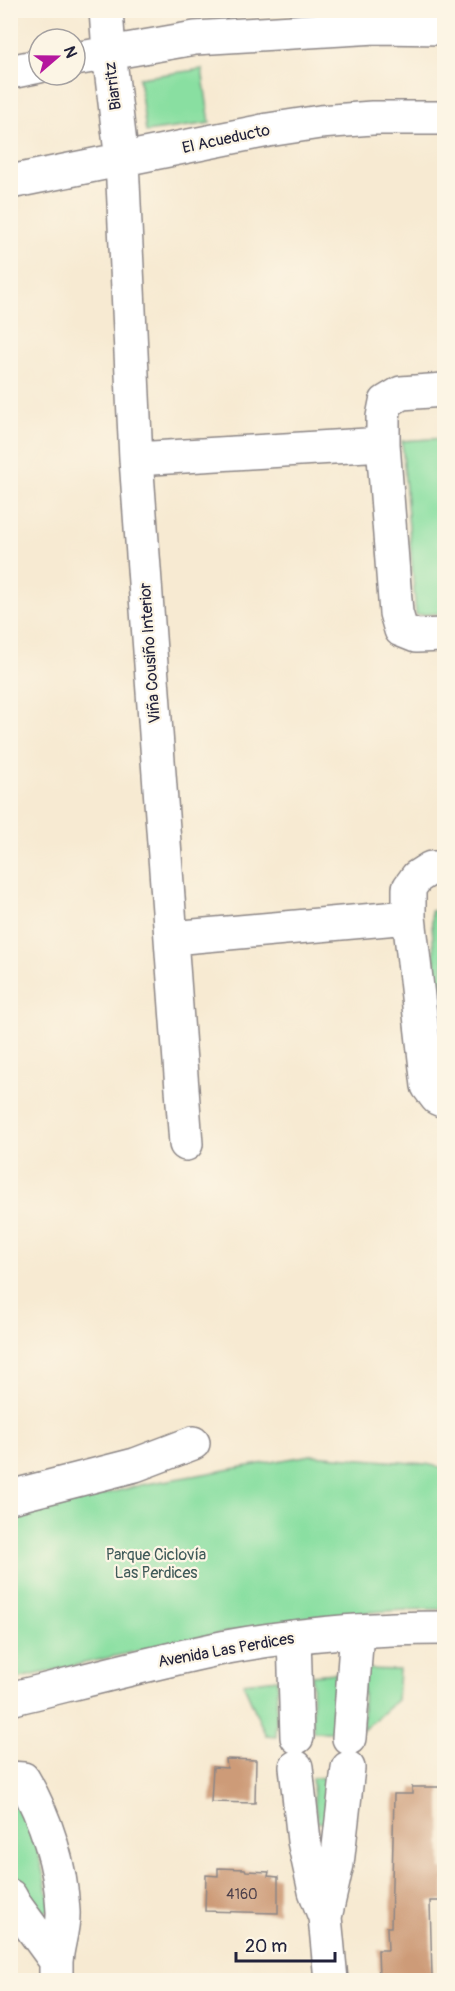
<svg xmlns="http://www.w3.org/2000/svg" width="455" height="1991" font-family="Pangolin,sans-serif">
<rect width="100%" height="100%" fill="#fcf5e5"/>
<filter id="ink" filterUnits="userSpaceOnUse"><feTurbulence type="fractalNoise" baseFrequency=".0167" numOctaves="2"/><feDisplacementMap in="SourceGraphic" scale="12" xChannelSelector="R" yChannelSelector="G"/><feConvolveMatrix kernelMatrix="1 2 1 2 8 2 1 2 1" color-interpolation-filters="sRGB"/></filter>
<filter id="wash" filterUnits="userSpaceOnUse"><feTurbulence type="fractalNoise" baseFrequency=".008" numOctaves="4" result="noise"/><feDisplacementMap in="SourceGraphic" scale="24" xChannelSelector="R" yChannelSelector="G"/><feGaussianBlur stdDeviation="1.35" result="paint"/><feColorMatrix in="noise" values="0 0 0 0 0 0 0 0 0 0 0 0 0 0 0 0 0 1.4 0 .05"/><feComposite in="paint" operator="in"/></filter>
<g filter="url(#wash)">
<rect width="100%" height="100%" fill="#f7ead2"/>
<path fill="#89dfa1" stroke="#56806e" stroke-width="1.5" d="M202,69L210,123L146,132L139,78Z
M444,438V613L416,615L402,441Z
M444,910V1085L431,911Z
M311,1455L426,1464L444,1468V1609C298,1609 153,1648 11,1680V1518L141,1485Z
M363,1669L399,1670L397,1700L363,1730Z
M336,1673V1732H313L312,1675Z
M277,1679L276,1737L266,1736L243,1683Z
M338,1777L331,1824L317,1822L312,1778Z
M10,1790L29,1812L51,1908L36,1917L11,1880Z"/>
<g id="blocks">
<path fill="#cd9b78" d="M226,1759L256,1760L255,1803L211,1802L213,1767L227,1768Z
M412,1787H440L441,1869H444V1901H430L432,1977L379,1978L378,1950H388L387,1927H391L394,1794H412Z
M218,1868L245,1869L246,1871L269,1872L268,1876L278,1877V1913L205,1911L206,1875L218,1876Z"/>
</g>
</g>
<g filter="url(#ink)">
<use href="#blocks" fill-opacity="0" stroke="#8c8686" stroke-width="1.5"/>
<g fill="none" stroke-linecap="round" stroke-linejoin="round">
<g stroke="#8c8686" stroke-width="36">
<path id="minor" d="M106,10L109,52L122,161L136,459L186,1144
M75,59L195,38L376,27L444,28
M10,72L39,66
M10,182L268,130L320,122L372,118H444
M444,390L401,393L386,402L383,417V444L396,613L401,630L416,636L444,635
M136,459L383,444
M444,868H431L417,877L409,888V917L428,1086L437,1098L444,1101
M172,938L409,917
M10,1497L135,1465L193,1443
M294,1637L297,1737
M349,1738L357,1631
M296,1767L304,1841L315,1891L325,1917L331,1980
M10,1778L23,1779C46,1818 61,1866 63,1911C64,1928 57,1945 56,1962C56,1968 56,1974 56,1980
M10,1896L15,1905L56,1961
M325,1917L337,1864L348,1768"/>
</g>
<g stroke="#8c8686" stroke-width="36">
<path id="tertiary" d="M10,1699C83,1681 154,1662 227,1647C298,1634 372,1628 444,1628"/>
</g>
<use href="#minor" stroke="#fff" stroke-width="33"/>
<use href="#tertiary" stroke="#fff" stroke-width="33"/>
</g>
</g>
<g text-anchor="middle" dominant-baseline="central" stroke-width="4.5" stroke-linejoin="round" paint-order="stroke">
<g font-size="14" fill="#4d404a">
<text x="242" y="1894">4160</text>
</g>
<g font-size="16" fill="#22223b" stroke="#fcf5e5">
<text transform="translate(113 86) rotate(-97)">Biarritz</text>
<text transform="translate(226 139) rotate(-12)">El Acueducto</text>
<text transform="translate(150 653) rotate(-94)">Viña Cousiño Interior</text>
<text transform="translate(226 1650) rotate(-10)">Avenida Las Perdices</text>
</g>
<g font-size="16" fill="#415b5a" stroke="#fcf5e5">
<text x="156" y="1555">Parque Ciclovía<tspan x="156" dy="18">Las Perdices</tspan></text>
</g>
</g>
<rect width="455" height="1991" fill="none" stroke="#fcf5e5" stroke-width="36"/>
<g transform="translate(57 57) rotate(70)"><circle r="28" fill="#fcf5e5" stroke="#a5a1a1" stroke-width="1.5"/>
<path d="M0-4.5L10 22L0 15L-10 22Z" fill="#b5179e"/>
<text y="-9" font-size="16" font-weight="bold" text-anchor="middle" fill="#22223b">N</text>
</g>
<path d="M236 1952v9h99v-9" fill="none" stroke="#22223b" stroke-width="3"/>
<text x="245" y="1952" font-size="18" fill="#22223b" stroke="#fcf5e5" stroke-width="4.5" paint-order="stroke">20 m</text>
</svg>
